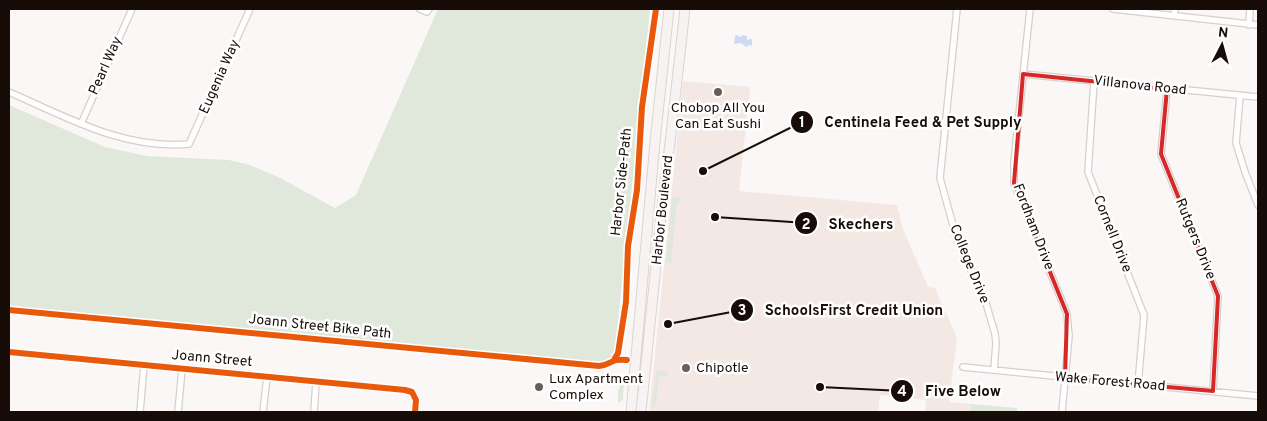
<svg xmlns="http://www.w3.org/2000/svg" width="1267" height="421" font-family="Overpass,sans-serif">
<rect width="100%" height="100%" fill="#fbf7f6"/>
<path fill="#f4e8e4" d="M683,81L750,87L739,191L897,205L903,229L928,287L935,288L957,338L949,402L971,404L970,412H925L926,400L880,395L878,412H649Z"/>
<path fill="#e0e8dc" d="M438,9H650L615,351L609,361L599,364L9,308V105L105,147L147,156L229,160L250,165L280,178L335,208L356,195Z
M672,197L682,198L681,201H677L671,263H667L666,260Z
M656,370L668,372L667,377L659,376L655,408H654L652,403Z
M620,381L624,383L623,400L618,403V390H619Z
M971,404L1017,408V412H970Z"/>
<path fill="#cddaf1" d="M737,35L741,37L743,35L747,36V40L752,39V46L749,45L746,47L741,43L734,44L735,36Z"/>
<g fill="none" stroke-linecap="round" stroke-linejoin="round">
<g stroke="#d8cfcc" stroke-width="8">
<path id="street" d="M420,9L427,12L429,9
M957,9L940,178L957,240L986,303L995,334L996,343L994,370
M1030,9L1014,162V183L1067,314L1069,336L1062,412
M1113,9L1258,25
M1174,16L1175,9
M1249,25L1250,9
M1023,74L1258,97
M1094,81L1088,172L1144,315L1138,385
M1167,89L1161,154L1218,296L1213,391
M9,92C66,117 124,150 189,144L250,9
M1240,95L1236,143L1245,172L1258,205
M81,124L132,9
M9,352L405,390L412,392L416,400L415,412
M963,367L1258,396
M140,412L144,365
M178,412L182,369
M263,412L267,377
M314,412L316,382"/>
</g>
<g stroke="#d8d5d4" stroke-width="11">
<path id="primary" d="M631,412L655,142L669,9
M641,412L664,188L670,143L685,9"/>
</g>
<use href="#street" stroke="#fefefe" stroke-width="5.5"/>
<use href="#primary" stroke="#f8f2f3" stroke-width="9"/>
<g stroke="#fff" stroke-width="9">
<path id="cycleway" d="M9,310L599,366C612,365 610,358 627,360
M9,352L405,390L412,392L416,400L415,412
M615,358L618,353L626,302L628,246L637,190L642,107L656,9"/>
</g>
<use href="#cycleway" stroke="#e8590c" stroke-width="6"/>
</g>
<path fill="none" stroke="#d62828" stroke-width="4" stroke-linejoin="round" d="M1023,74L1167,89L1161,154L1218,296L1213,391L1065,378L1067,314L1014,183Z"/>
<g fill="#675e5b" stroke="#fff" stroke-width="2">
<circle cx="718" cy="92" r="5"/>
<circle cx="686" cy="368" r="5"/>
<circle cx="539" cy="387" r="5"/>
</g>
<g text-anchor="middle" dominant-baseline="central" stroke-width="5" stroke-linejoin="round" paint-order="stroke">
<g font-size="14" fill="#170c08" stroke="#fff">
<text transform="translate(106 66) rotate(-66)">Pearl Way</text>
<text transform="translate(220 77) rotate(-66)">Eugenia Way</text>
<text transform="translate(1140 86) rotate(6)">Villanova Road</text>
<text transform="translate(622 182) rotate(-84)">Harbor Side-Path</text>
<text transform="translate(663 210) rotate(-84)">Harbor Boulevard</text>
<text transform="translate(1033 227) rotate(69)">Fordham Drive</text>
<text transform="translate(1112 234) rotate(68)">Cornell Drive</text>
<text transform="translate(1195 239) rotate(68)">Rutgers Drive</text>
<text transform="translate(969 264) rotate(68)">College Drive</text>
<text transform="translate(320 327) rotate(6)">Joann Street Bike Path</text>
<text transform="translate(212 359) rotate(5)">Joann Street</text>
<text transform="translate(1110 382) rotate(5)">Wake Forest Road</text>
</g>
<g font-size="14" fill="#170c08" stroke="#fff" text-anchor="start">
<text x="718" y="108" text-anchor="middle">Chobop All You<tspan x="718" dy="16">Can Eat Sushi</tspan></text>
<text x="696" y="368">Chipotle</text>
<text x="549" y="379">Lux Apartment<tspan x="549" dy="16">Complex</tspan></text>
</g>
</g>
<path fill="none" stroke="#170c08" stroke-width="2" d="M703 171L802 122M715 217L806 223M668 324L742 310M820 387L902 391"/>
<g fill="#170c08" stroke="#fff" stroke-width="2">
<circle cx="703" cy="171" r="5"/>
<circle cx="715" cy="217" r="5"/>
<circle cx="668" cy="324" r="5"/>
<circle cx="820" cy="387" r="5"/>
<circle cx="802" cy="122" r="12"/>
<circle cx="806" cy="223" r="12"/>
<circle cx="742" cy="310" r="12"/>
<circle cx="902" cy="391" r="12"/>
</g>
<g font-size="15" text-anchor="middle" font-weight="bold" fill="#fff">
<text x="802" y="127">1</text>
<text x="806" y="229">2</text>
<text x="742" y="315">3</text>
<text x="902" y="396">4</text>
</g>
<g font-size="15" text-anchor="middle" font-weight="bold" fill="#170c08" stroke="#fff" stroke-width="5" stroke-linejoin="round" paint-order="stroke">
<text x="923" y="127">Centinela Feed &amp; Pet Supply</text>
<text x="861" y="229">Skechers</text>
<text x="854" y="315">SchoolsFirst Credit Union</text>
<text x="963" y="396">Five Below</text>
</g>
<rect width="1267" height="421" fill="none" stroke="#170c08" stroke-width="20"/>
<g transform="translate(1222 45) rotate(6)" stroke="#ffffff" stroke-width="4" paint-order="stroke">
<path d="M0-4L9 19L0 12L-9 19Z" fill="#170c08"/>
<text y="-8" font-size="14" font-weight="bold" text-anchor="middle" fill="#170c08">N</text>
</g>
</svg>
